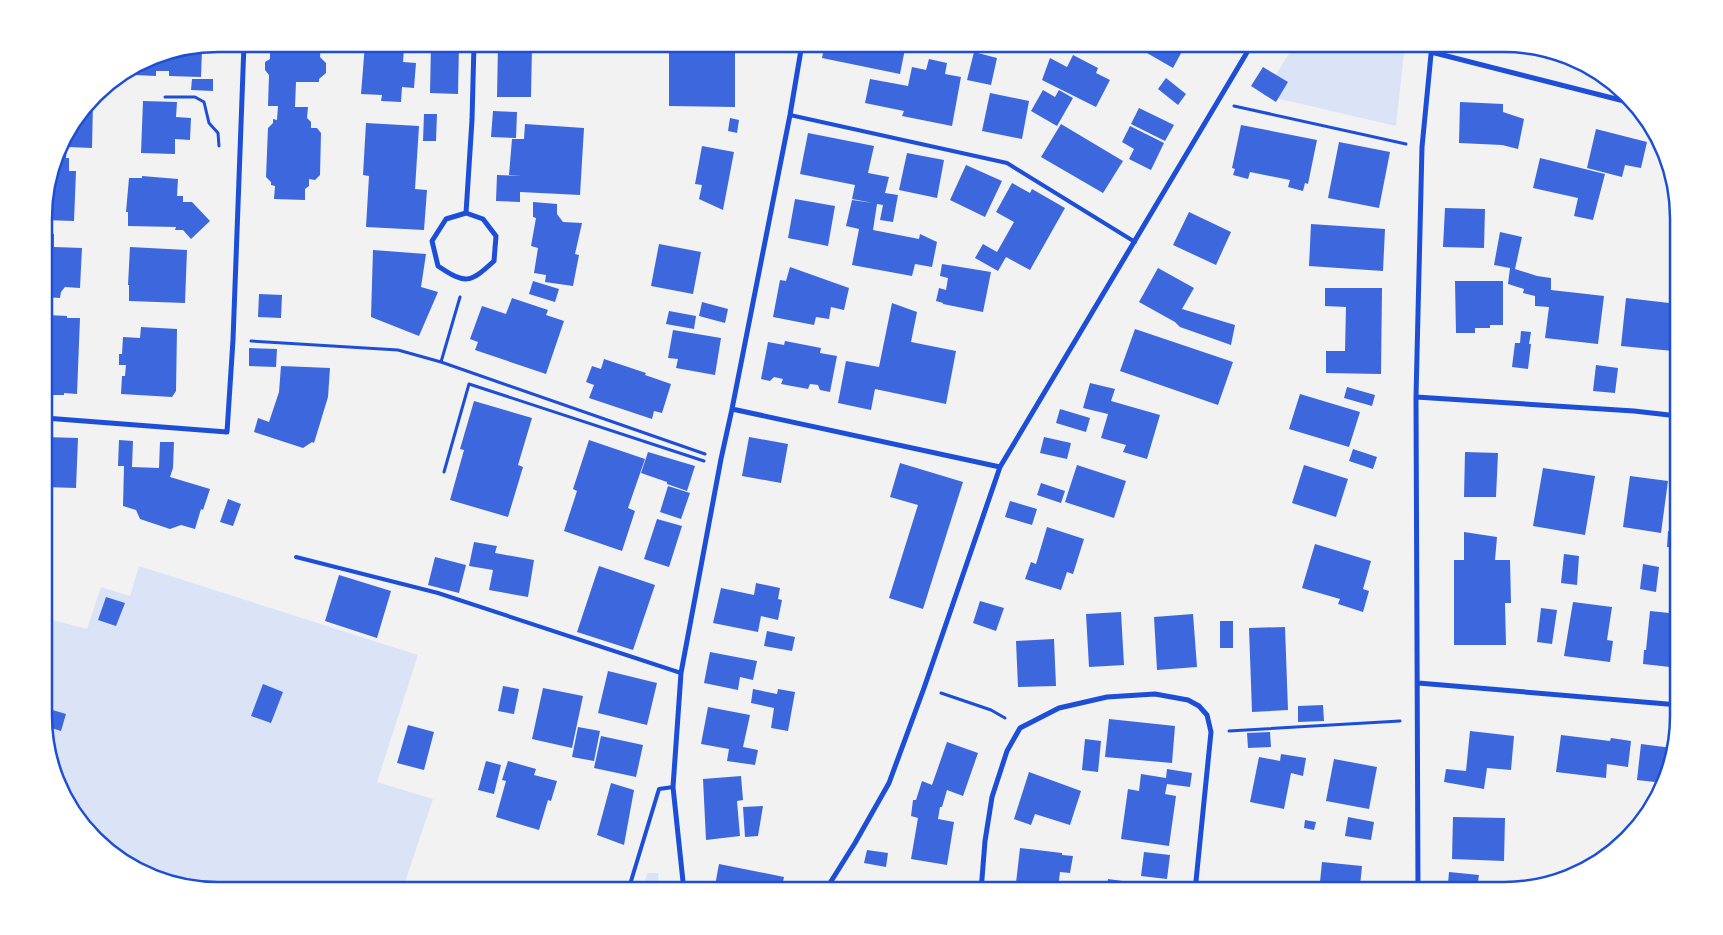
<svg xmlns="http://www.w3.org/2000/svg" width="1723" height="935" font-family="'Source Serif 4',serif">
<rect width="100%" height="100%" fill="#f2f2f2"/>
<path fill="#dbe4f7" d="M1295,44H1405L1396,126L1263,95Z
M139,566L418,655L377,782L433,799L402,891H219L141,873L73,814L45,740V618L87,629L101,587L130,596Z
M647,873H658L660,891H643Z"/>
<path fill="#3d67dc" d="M270,44H321L320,57L326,63V73L319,79V82H296L295,107H308L307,118L311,122V128H317L321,133L320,175L315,180L309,179V186L305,189V200L274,199L275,186L271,185V182L266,177L268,128L273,123V119L277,120L278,106H268L269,75L265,70V62L270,59Z
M365,44H409V50L404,49L403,62L416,63L414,88L402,87L401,102L381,101L382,95L361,94Z
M431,44H459L458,94L430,93Z
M669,44H735V107L669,106Z
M825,44H906L900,74L822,58Z
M1143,44H1186L1173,68L1140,49Z
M498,45L532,46L531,97H497Z
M1518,47L1535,51L1534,55L1517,51Z
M192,49H202L201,77L169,76V71H156V76L134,75L135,68L152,57Z
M974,52L997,58L991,85L967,80Z
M1548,54L1578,61L1577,65L1547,57Z
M1073,55L1098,68L1096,73L1110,80L1096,107L1042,80L1050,58L1067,67Z
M929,59L947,63L945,74L961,77L952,126L902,116L904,111L865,103L870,79L908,86L912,67L926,70Z
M1263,67L1288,82L1276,102L1251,86Z
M1166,78L1186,94L1178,105L1158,89Z
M192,79H213V91L191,90Z
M1043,90L1055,97L1059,90L1073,98L1057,126L1031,111Z
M990,93L1029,101L1022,139L982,131Z
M143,101L177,102L176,117L191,118L190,140L175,139V154L141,153Z
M92,102H93L92,148L67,147L66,158H69V171H76L74,221L44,220V207L62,141Z
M1460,102L1503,104V112L1524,119L1518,149L1502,145L1459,143Z
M1139,108L1174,125L1165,141L1131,124Z
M493,111L517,112L516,138L491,137Z
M424,114H437L436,141H423Z
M730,118L739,120L737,133L728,131Z
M366,123L419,126L415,189L427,190L424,230L366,227L369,176L363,175Z
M525,124L584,128L580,195L520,192V202L496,201L497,175L522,176L509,175L512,139H524Z
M1061,124L1123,161L1103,193L1041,157Z
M1241,125L1317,140L1308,184L1305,183L1303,191L1288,187L1290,180L1250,172L1248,179L1233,175L1235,169L1232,168Z
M1130,126L1164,143L1151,170L1129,159L1134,149L1122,142Z
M1596,129L1647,142L1641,168L1625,165L1622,177L1587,168Z
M808,133L874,146L868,173L889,177L885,193L898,195L893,222L880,220L883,205L877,204L873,230L919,239L920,234L937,242L932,267L915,264L912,276L852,265L859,229L846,226L852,200L873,203L852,199L855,185L800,174Z
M1339,142L1390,152L1379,208L1328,198Z
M702,146L734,152L723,210L699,199L702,185L695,184Z
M907,153L944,160L937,198L899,190Z
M1540,158L1605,174L1593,220L1574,216L1578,198L1533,188Z
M966,165L1002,181L985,217L950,200Z
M142,176L178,179L177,196H183V202H192L210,221L191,239L183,230H175L176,227L128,226V212H126L129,178H142Z
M1012,183L1030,193L1032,189L1065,208L1030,270L1006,257L998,271L975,258L983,244L997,252L1014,222L996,212Z
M795,199L835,206L828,246L788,238Z
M533,202L557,204V214L563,222L582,223L575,254L579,255L573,286L545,282L546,275L534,273L538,248L531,246L536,218L533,217Z
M1445,208L1485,209L1484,248L1443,247Z
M1189,212L1231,232L1216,265L1173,245Z
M1311,224L1385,229L1383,271L1309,266Z
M1500,232L1522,237L1515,269L1537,276L1551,278V290L1604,296L1598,344L1545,338L1549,307L1535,306V296L1523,293L1524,289L1508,284L1510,268L1494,265Z
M44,234H54V247L82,248L80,288L65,287L61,292L60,298L44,297Z
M659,244L701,252L693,294L651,286Z
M130,247L187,250L185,303L129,301V285H128Z
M373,250L426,254L421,287L438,292L419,336L371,317Z
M942,264L991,272L983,312L943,304V303L936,301L939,288L946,290L948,278L940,276Z
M790,267L849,288L844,310L831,307L829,319L816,317L814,325L773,317L780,280L786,281Z
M1158,268L1194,288L1182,309L1235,325L1231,345L1180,327L1175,322L1139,302Z
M533,281L559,289L555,302L529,294Z
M1455,281H1503V325H1490V328H1475V333H1456Z
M1325,288H1382L1381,374L1326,373V351H1345L1346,307L1325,306Z
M259,294L282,295L281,318L258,317Z
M512,298L548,310L546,315L564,321L546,374L475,350L478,342L470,339L482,306L506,314Z
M1626,298L1678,304L1673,351L1621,346Z
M702,302L728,309L725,323L699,316Z
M892,303L917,312L911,342L956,351L946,404L875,389L871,410L838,403L846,361L879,367Z
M669,311L696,316L694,329L666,324Z
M48,315L67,316V318H80L77,394L64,393V395H45V393L44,317H48Z
M141,327L177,329L176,391L172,397L121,394L122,376H125L126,365H119V354H122L123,337L140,338Z
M1135,329L1233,362L1218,405L1120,371Z
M673,330L721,338L715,375L676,368L678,359L668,358Z
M1521,331L1531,332L1529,344H1531L1528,369L1512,367L1515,343H1520Z
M785,341L821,348L820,353L837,356L830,392L820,390L818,385L810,384L808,389L781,384L783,379L774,377L770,381L761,379L768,342L784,345Z
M249,348L277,349L276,367L249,366Z
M604,359L646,373L645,375L671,384L662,413L654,411L652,419L589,398L594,385L586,382L592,366L601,369Z
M1596,365L1618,368L1615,393L1593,391Z
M281,366L330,368L328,397L314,443L312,442L303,448L254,432L258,418L269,422L279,392Z
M1671,375H1678V400L1669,399Z
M1090,383L1115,389L1111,401L1160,415L1147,459L1123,452L1126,445L1101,438L1108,414L1083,408Z
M1347,387L1375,395L1372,406L1344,398Z
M1300,394L1360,412L1349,447L1289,429Z
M474,401L532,418L518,465L523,467L508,517L450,500L464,450L460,449Z
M1060,409L1090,418L1086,432L1056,423Z
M45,437L78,438L76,488L45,487Z
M749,437L788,444L781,483L742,476Z
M1044,437L1071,443L1067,459L1040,453Z
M119,440L133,441L132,467L159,468L160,442H174L173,468L170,477L210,489L203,510L201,509L195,529L181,525L170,529L140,519L136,510L123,506L124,466H118Z
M589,440L645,459L628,508L635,511L622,551L564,531L577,491L573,489Z
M1353,449L1377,457L1373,469L1349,461Z
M648,452L695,466L687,491L667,484V482L641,473Z
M1465,452L1498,453L1496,497H1464Z
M900,463L963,482L923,609L889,598L918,505L890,497Z
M1077,465L1126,481L1114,518L1065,502Z
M1304,465L1348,479L1336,517L1292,503Z
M1543,468L1595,476L1585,535L1533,526Z
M1630,476L1668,481L1661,533L1623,527Z
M1041,483L1065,491L1061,503L1037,495Z
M668,486L690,493L681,519L660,512Z
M228,499L241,504L233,526L220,522Z
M1010,501L1037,509L1032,525L1005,517Z
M657,519L682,526L669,567L644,559Z
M1047,527L1084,539L1073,574L1067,572L1061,590L1025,579L1031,562L1036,564Z
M1668,531L1679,532V548L1667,547Z
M1464,532L1497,537L1495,560H1510L1511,603H1505L1506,645H1454V560H1464Z
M474,542L497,546L495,553L534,560L528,597L489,590L493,570L469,566Z
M1315,544L1371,561L1363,589L1369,591L1363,612L1338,604L1340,599L1302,588Z
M1564,554L1579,556L1577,585L1561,583Z
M435,557L466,565L459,593L428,585Z
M1643,564L1659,567L1656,592L1640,589Z
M599,566L655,585L633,650L577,632Z
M339,575L391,591L377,638L325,621Z
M756,583L780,588L778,599L782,600L778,620L761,616L758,632L713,623L721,588L754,595Z
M106,597L125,603L116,626L98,620Z
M980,601L1004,608L996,631L973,623Z
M1573,602L1612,607L1607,640L1613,641L1610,662L1564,656Z
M1541,608L1557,610L1552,644L1537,642Z
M1650,611L1679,614V668L1643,664L1644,650H1646Z
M1121,612L1124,665L1089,667L1086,614Z
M1193,614L1197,667L1157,670L1154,617Z
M1220,621H1233V648H1220Z
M1285,627L1288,710L1252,712L1249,628Z
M767,631L795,637L792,651L764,646Z
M1054,639L1056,686L1018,687L1016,641Z
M710,652L757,661L753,680L740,677L738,690L704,683Z
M608,671L657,683L647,725L598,713Z
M263,684L283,692L271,723L251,716Z
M503,686L519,689L514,714L498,711Z
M543,688L583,696L572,748L532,739Z
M753,689L777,694L778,689L795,692L788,731L771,728L774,708L751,703Z
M1323,705L1324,721L1298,722V706Z
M708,707L750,715L743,747L758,750L755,765L727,761L729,749L701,744Z
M46,708L66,714L61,731L45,726Z
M1109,719L1175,726L1172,763L1105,757Z
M408,725L434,732L424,770L397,763Z
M578,727L600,731L594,761L572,757Z
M1470,731L1514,736L1511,770L1487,768L1484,789L1444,782L1446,769L1466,771Z
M1270,732L1271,747L1248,748L1247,733Z
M1561,735L1610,741L1611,738L1631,741L1628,767L1607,764L1606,778L1556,772Z
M601,736L643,745L636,777L594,768Z
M1085,739L1101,741L1098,772L1082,770Z
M947,742L978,753L963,796L947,790L942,807H940L938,819L954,822L947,865L911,859L918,818L911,816L913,800H916L922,781L932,785Z
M1641,744L1672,748L1664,783L1637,780Z
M1281,754L1306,758L1303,776L1291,773L1284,809L1250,802L1259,757L1280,761Z
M1334,759L1377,767L1369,809L1326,801Z
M486,761L501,765L494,794L478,790Z
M508,761L536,769L534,775L557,781L551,801L548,800L539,830L496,817L506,781L502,780Z
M1167,769L1192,773L1190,787L1167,784L1165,794L1176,796L1169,846L1121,839L1128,789L1139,791L1141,774L1166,778Z
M1029,772L1081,791L1070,825L1035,814L1031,825L1014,819Z
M741,776L743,800L737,801L740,836L706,840L703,779Z
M611,783L634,790L624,845L597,835Z
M763,806L758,836L745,837L743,807Z
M1348,817L1374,822L1371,840L1345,836Z
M1453,817L1505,818L1504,861L1452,859Z
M1305,820L1316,822L1314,830L1304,828Z
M1020,848L1062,853V855L1073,856L1070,873L1060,872L1058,888L1076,890V891H1012L1013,883H1016Z
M867,850L888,853L886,867L864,863Z
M1144,852L1170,855L1167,879L1141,876Z
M1322,862L1362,866L1360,886L1377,887L1376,891H1310V881L1320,882Z
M719,864L784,877L781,891H714Z
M1449,872L1479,875L1477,888L1448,884Z
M1108,879L1160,886V891H1106Z
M910,884L943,889V891H909Z"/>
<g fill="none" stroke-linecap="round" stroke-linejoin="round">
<path stroke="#1d4ed8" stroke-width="3" d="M165,97H195L204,102L209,123L218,133L219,146
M1234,106L1406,144
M251,341L398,350L441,362L705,454
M441,362L460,297
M444,472L469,384L704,461
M941,693L991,710L1005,718
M1229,731L1400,721"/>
<path stroke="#1d4ed8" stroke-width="4" d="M790,115L1007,163L1135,242
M296,557L438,593L681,673
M628,891L659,789L673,787"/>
<path stroke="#1d4ed8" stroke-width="5" d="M1431,52L1628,102
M466,213L483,219L496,236L494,261C470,283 466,285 438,266L432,241L446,219Z
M466,213L472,120L474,44
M1416,397L1634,411L1678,416
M732,409L1000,467
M45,418L227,432L233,340L244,44
M1418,683L1679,705
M684,891L673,787L681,673L721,459L732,409L790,115L802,44
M825,891L855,843L889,783L924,688L1000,467L1252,44
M981,891L985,841L992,797L1007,751L1020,728L1059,708L1107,697L1155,694L1188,700L1199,706L1207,715L1211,732L1195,891
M1418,891L1416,397L1422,147L1432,44"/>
</g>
<path d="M0 0H1723V935H0ZM218 52H1504A166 166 0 0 1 1670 218V716A166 166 0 0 1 1504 882H218A166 166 0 0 1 52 716V218A166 166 0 0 1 218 52Z" fill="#fff" fill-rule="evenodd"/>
<path fill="none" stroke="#1d4ed8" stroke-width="2.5" d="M218 52H1504A166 166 0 0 1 1670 218V716A166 166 0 0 1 1504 882H218A166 166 0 0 1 52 716V218A166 166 0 0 1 218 52Z"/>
</svg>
